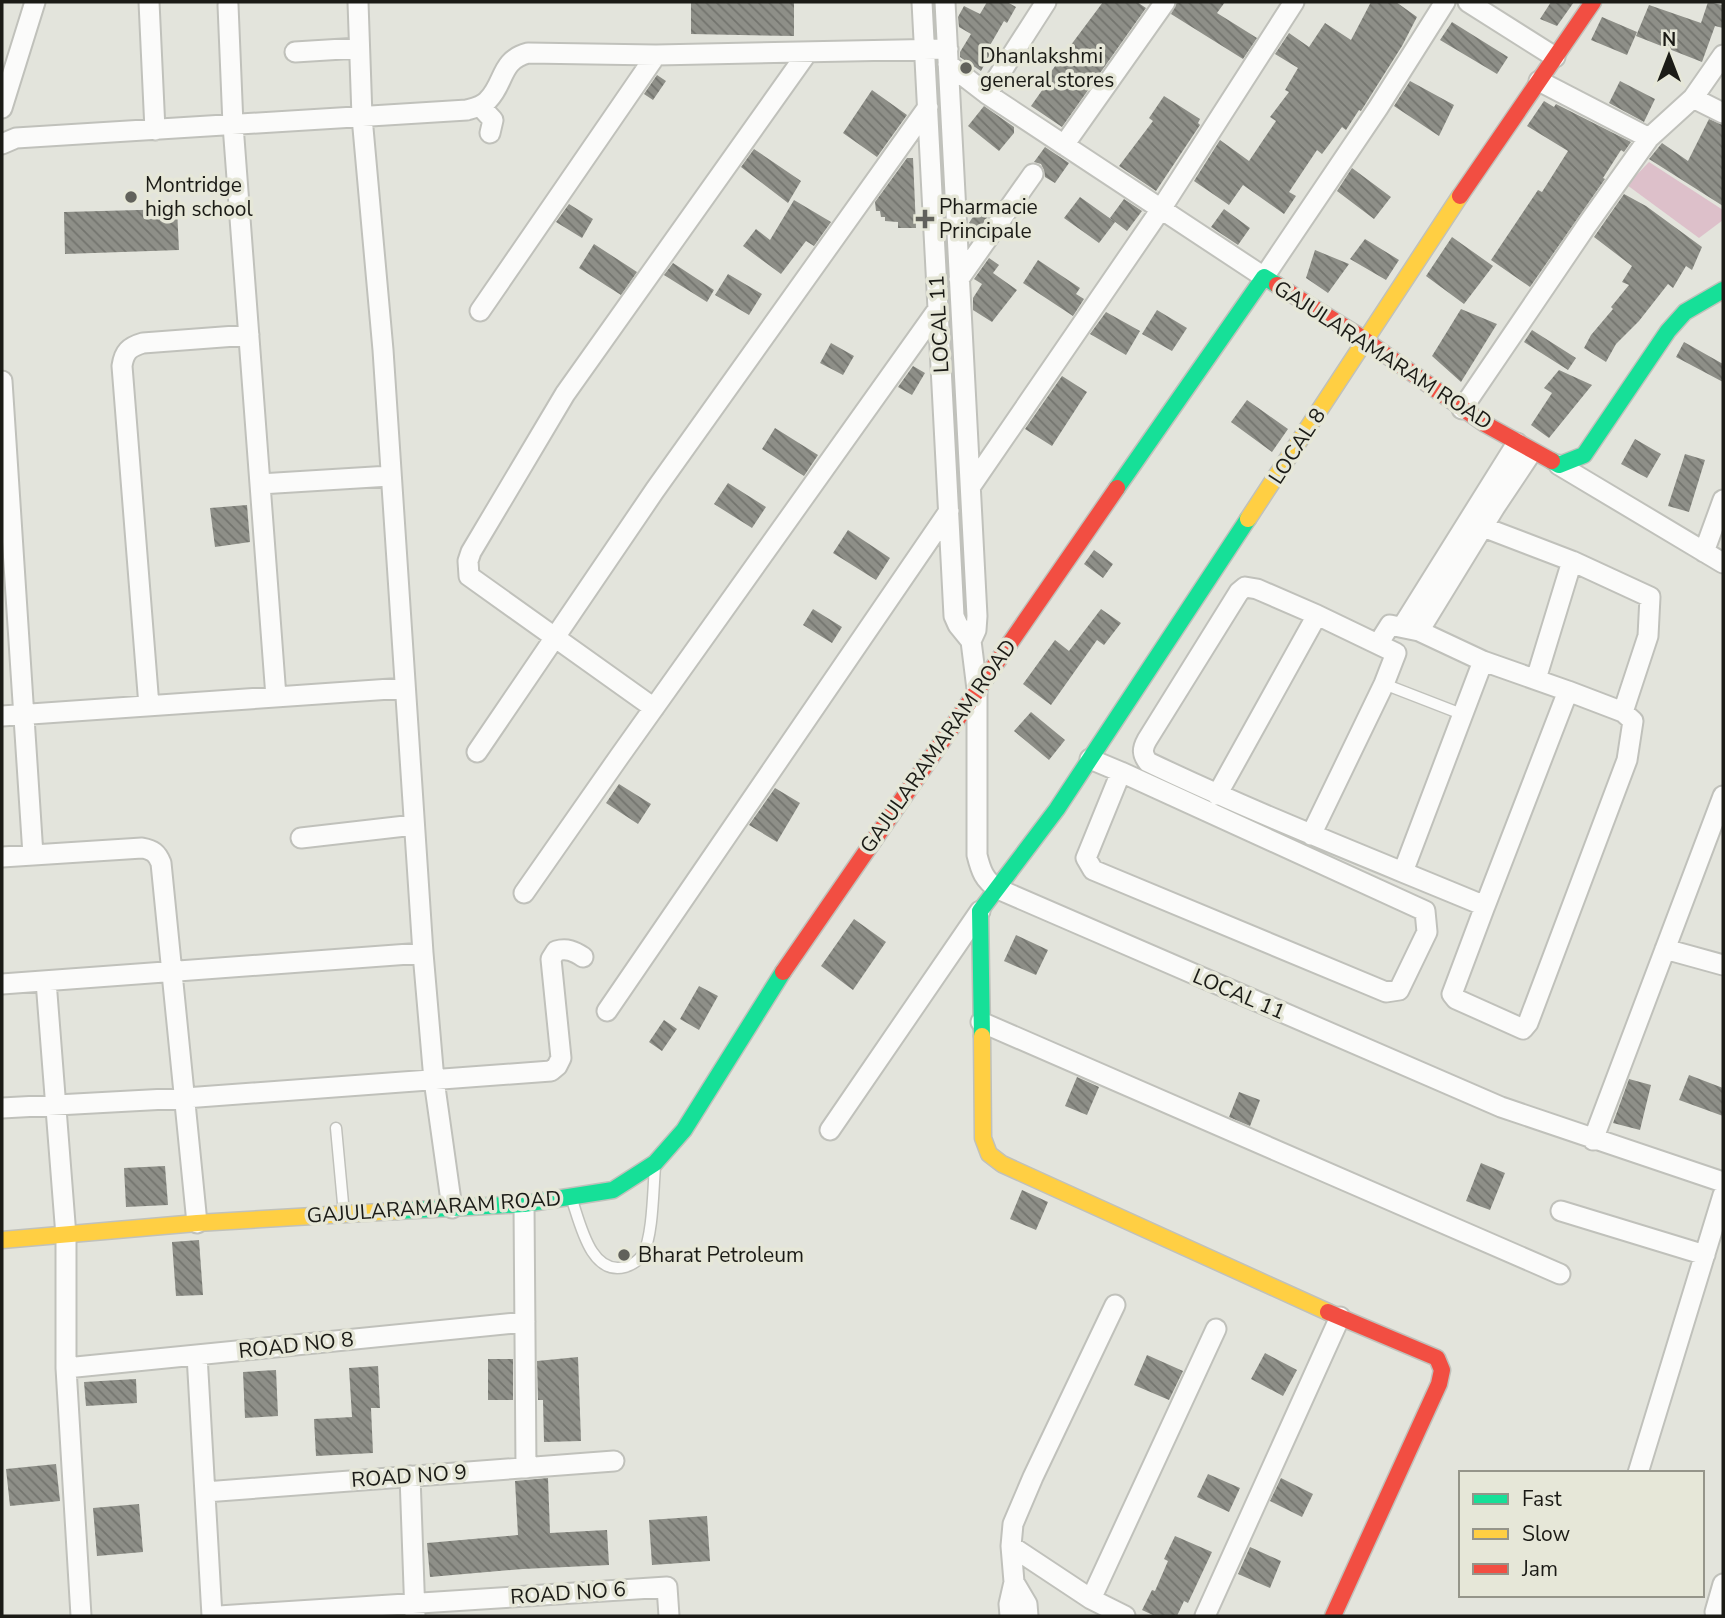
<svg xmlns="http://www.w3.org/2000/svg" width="1725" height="1618" font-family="'Nunito Sans',sans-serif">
<defs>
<pattern id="building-back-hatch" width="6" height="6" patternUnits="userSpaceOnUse" patternTransform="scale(1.75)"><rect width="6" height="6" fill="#8e8f88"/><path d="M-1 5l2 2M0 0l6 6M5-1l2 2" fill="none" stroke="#73746e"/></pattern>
</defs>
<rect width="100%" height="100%" fill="#e3e4dc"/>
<path fill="#ddc0ca" d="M1649,162L1723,210V220L1699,238L1627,185Z"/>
<path fill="url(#building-back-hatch)" d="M691,2H794V36L691,34Z
M987,2H1007L1016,7L1007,23L1004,21L989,47L993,49L981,71L960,57V52L971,34L959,27L958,17L964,6L980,14Z
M1103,2H1137L1146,8L1062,127L1031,106L1050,79L1047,77Z
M1177,2H1225L1217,13L1257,38L1243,59L1171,14Z
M1371,2H1396L1417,17L1402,46L1361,111L1359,110L1346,130L1342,127L1322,154L1317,150L1289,192L1296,196L1284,214L1243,185L1229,205L1194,181L1220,140L1249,161L1276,121L1270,117L1289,92L1285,90L1298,68L1275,54L1289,33L1309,47L1325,23L1351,40Z
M1551,2H1574L1557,26L1540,19Z
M1708,2L1723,5V28L1715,26L1702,62L1636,36L1649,5L1701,23Z
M1602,17L1637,32L1627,55L1591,40Z
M1452,22L1508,57L1497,74L1440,40Z
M657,75L666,81L653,100L644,94Z
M1410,81L1454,105L1439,136L1394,106Z
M1620,81L1655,99L1644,122L1609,103Z
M872,90L907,115L877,157L843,133Z
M1164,96L1200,119L1198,123L1200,125L1156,191L1119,166L1153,121L1149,118Z
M1544,101L1554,107L1556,104L1631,142L1624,152L1621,150L1603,178L1605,179L1530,287L1491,260L1538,190L1542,192L1568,151L1527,126Z
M984,106L1014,127V133L999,151L968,126Z
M1709,119L1723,125V206L1649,159L1662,143L1688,161Z
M1045,147L1069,163L1055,183L1045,177L1044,170L1041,164L1034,162Z
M754,149L801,181L788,203L741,167Z
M907,158H913L916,228H898V222L885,221V217H881L880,211H876L875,202Z
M1352,168L1391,197L1374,219L1337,191Z
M1624,194L1646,206L1702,247L1692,270L1686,266L1673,288L1668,284L1639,321L1616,344L1606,362L1584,348L1591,335L1613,309L1611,307L1629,285L1622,282L1632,266L1594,237Z
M1080,197L1115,222L1099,243L1064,218Z
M1124,199L1142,211L1127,231L1110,218Z
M794,200L831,222L814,246L806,241L781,274L743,246L756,229L770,240Z
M569,204L593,219L582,238L556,222Z
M981,204L992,211L979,229L969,223Z
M177,209L179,250L65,254L64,212Z
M1224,209L1250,228L1238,245L1211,227Z
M1452,237L1493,266L1464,304L1426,276Z
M1365,239L1399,260L1386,280L1350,259Z
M594,244L637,272L621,295L579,268Z
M1315,250L1349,264L1328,293L1306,278Z
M989,258L999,265L993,273L1017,290L992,322L973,310V298L982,284L974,279Z
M1038,260L1080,288L1076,294L1084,299L1073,316L1023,283Z
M673,263L714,290L707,302L664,275Z
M728,274L762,294L749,315L715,295Z
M1461,309L1497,324L1461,382L1432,356Z
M1157,310L1187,328L1172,351L1142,334Z
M1106,312L1140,331L1126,355L1090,334Z
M1532,330L1576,358L1568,370L1524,342Z
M1684,342L1723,364V382L1676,357Z
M831,343L854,356L843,375L820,363Z
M913,366L925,373L912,395L898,387Z
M1559,370L1592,385L1549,438L1531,425L1552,393L1544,388Z
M1062,376L1087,392L1052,446L1025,429Z
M1247,400L1288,429L1272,452L1231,422Z
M775,428L818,455L804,476L762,449Z
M1635,439L1661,454L1647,478L1621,464Z
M1685,454L1705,460L1689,512L1668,506Z
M728,483L766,507L752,528L714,504Z
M247,505L250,542L215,547L210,508Z
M848,530L890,558L876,580L833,553Z
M1094,550L1113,564L1103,578L1084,564Z
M813,609L842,627L832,643L803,625Z
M1101,609L1121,623L1104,645L1097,640L1051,705L1023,684L1055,640L1069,651Z
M1031,712L1065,740L1049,760L1014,731Z
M619,784L651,804L638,824L606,803Z
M775,788L800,803L777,842L749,825Z
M854,919L886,942L853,990L821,966Z
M1016,935L1048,950L1036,975L1004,961Z
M699,986L718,996L699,1030L680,1019Z
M664,1020L677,1029L662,1051L649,1042Z
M1689,1075L1723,1088V1116L1679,1100Z
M1077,1077L1099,1087L1087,1115L1065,1106Z
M1629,1079L1651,1085L1640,1130L1613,1123Z
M1239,1092L1260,1100L1250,1126L1229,1117Z
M1481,1163L1505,1173L1490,1210L1466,1201Z
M165,1166L168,1205L126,1207L124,1168Z
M1022,1190L1048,1202L1036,1230L1010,1219Z
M199,1240L203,1295L176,1296L172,1242Z
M1265,1353L1297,1370L1283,1396L1251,1379Z
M1147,1355L1183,1371L1169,1400L1134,1385Z
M578,1357L581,1441L544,1442L543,1400H538L537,1361Z
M488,1359H513V1400H488Z
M378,1366L380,1408H371L373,1453L316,1456L314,1419L352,1417L349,1368Z
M276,1370L278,1416L245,1418L243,1372Z
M136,1379L137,1403L86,1406L84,1382Z
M56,1464L60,1501L10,1506L6,1469Z
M1208,1474L1240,1488L1229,1512L1197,1497Z
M548,1478L550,1533L607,1530L609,1565L523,1569L430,1577L427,1543L518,1535L515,1481Z
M1281,1478L1313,1494L1302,1517L1270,1501Z
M139,1504L143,1552L97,1556L93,1508Z
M707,1516L710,1561L652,1565L649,1520Z
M1175,1536L1212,1552L1188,1603L1184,1601L1177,1616H1155L1142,1610L1152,1590L1155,1591L1168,1561L1164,1559Z
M1250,1547L1281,1561L1270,1588L1238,1574Z"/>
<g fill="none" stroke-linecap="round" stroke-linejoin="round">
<g stroke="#c0c1bb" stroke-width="13">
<path id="lane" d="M1384,684L1464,715
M336,1128L344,1214
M571,1197C580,1222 590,1276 625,1267C632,1265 639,1260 643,1254C653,1236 653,1189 655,1167"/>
</g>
<g stroke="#c0c1bb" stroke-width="23">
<path id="street" d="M149,2L155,130
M358,2L362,117L383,350L423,953L434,1080L452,1208
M922,2L954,616L958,625L971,641
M945,2L977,616L976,630L971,641L977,689V855C981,871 984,880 998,889L1501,1107L1723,1182
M1468,2L1555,57
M228,5L233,125L276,697
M295,52L359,48
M948,64L987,94L1264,277L1378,108L1445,2
M1539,81L1649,138
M987,94L1046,2
M1693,98L1723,113
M480,106L493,120L490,133
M2,108L35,2
M2,144L16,138L467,110C474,108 483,106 488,100C505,83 500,60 528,53L656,55L948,49
M1064,145L1165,2
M959,279L1033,174
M480,311L656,55
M2,381L33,855
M1462,409L1587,225L1649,138L1693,98L1723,55
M1559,465L1723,563
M260,484L390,476
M971,486L1161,209L1294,2
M1469,520L1483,527L1572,561L1650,597L1648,636L1623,712
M1704,552L1723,500
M1402,627L1517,443
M1419,631L1495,507L1531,453
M1378,644L1390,625L1419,631L1483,661L1568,691L1485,906
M1536,679L1572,561
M149,706L122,366C124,352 129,347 143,343L249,335
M654,708L469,576L468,561L471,552L565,394L807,53
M2,716L405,688
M477,752L655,490L928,107
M1090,759L1121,772L1425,911L1427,932L1399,990L1386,992L1093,870L1086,858L1121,772
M1217,795L1317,615
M1311,835L1384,684L1396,653L1317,615L1257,589L1245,587L1239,592L1147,740C1142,749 1142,754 1148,762C1259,815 1372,859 1485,906L1452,994L1456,999L1523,1029L1528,1023L1627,760L1633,721L1623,712L1568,691
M301,838L414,825
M2,857L142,848C153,850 157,853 161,863L197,1223
M1403,872L1483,661
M524,893L619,757L938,309
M1665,949L1723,965
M46,981L66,1236V1368L81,1616
M2,984L423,953
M607,1011L949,511
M981,1022L1560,1274
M2,1108L185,1098L551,1071L557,1066L561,1058L551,959L556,951C567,948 574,951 583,957
M830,1130L980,911
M1593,1140L1723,796
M524,1204L526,1468
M1561,1211L1705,1255
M197,1355L212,1616
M66,1368L525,1322
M1638,1473L1723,1195
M410,1476L415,1615
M205,1492L614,1461
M1011,1546L1091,1599L1125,1616
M1014,1582L1027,1604L1028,1616
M1091,1599L1216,1329
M1715,1612L1723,1584
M219,1616L667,1587L669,1616
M1010,1616L1009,1604L1014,1582L1011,1546L1013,1524L1033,1477L1115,1305
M1205,1616L1340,1317"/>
</g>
<g stroke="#c0c1bb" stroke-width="19">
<path id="fast" d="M1552,461L1559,465L1584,455L1668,331L1685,312L1723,290
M1117,488L1264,277L1277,285
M982,1036L980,911L1057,809L1248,519
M397,1211L524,1204L613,1190L655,1163L684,1130L783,972"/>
</g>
<g stroke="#c0c1bb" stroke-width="19">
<path id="slow" d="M1248,519L1460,196
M982,1036L983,1138L989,1154L1002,1164L1328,1312
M2,1240L197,1223L397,1211"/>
</g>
<g stroke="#c0c1bb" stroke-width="19">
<path id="jam" d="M1460,196L1593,2
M1277,285L1356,334L1485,424L1552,461
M783,972L1117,488
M1328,1312L1437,1358L1442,1370L1439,1384L1333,1616"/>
</g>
<use href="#lane" stroke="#fbfbfa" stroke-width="10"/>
<use href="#street" stroke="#fbfbfa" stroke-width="19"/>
<use href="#fast" stroke="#16e098" stroke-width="16"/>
<use href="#slow" stroke="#ffcf43" stroke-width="16"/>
<use href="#jam" stroke="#f24e42" stroke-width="16"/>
</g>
<g fill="#61615b" stroke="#e6e7d8" stroke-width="2.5">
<circle cx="966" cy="68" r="7"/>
<circle cx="131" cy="197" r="7"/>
<path d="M921.5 208.5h7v7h7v7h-7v7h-7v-7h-7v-7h7z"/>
<circle cx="624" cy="1255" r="7"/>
</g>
<g text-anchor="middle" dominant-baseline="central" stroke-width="7" stroke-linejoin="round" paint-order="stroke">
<g font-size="21" fill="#1b1b16" stroke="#e6e7d8" text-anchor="start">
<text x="980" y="56">Dhanlakshmi<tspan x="980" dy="24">general stores</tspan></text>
<text x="145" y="185">Montridge<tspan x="145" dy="24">high school</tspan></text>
<text x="939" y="207">Pharmacie<tspan x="939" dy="24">Principale</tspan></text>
<text x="638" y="1255">Bharat Petroleum</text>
</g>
<g font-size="21" fill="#1b1b16" stroke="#e6e7d8">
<text transform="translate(939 324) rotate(-93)">LOCAL 11</text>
<text transform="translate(1383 355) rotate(33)">GAJULARAMARAM ROAD</text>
<text transform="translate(1297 446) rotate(-57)">LOCAL 8</text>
<text transform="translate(938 746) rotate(-55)">GAJULARAMARAM ROAD</text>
<text transform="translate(1239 994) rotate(23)">LOCAL 11</text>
<text transform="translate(434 1207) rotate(-4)">GAJULARAMARAM ROAD</text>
<text transform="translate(296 1345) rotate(-6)">ROAD NO 8</text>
<text transform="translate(409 1476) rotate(-4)">ROAD NO 9</text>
<text transform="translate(568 1593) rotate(-4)">ROAD NO 6</text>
</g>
</g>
<rect width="1725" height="1618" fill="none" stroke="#1b1b16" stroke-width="7"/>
<rect x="1459" y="1471" width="245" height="126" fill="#e6e7d8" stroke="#95958a" stroke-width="2"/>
<rect x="1473" y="1494" width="35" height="10" fill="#16e098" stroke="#95958a" stroke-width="2"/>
<text x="1522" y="1506" font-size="21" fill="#1b1b16">Fast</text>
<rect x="1473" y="1529" width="35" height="10" fill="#ffcf43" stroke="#95958a" stroke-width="2"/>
<text x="1522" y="1541" font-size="21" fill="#1b1b16">Slow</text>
<rect x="1473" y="1564" width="35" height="10" fill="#f24e42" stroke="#95958a" stroke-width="2"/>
<text x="1522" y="1576" font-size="21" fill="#1b1b16">Jam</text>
<g transform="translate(1669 56)" stroke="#e6e7d8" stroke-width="5" paint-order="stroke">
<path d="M0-5L12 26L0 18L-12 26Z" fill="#1b1b16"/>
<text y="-10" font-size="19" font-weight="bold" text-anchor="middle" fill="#1b1b16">N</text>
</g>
</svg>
